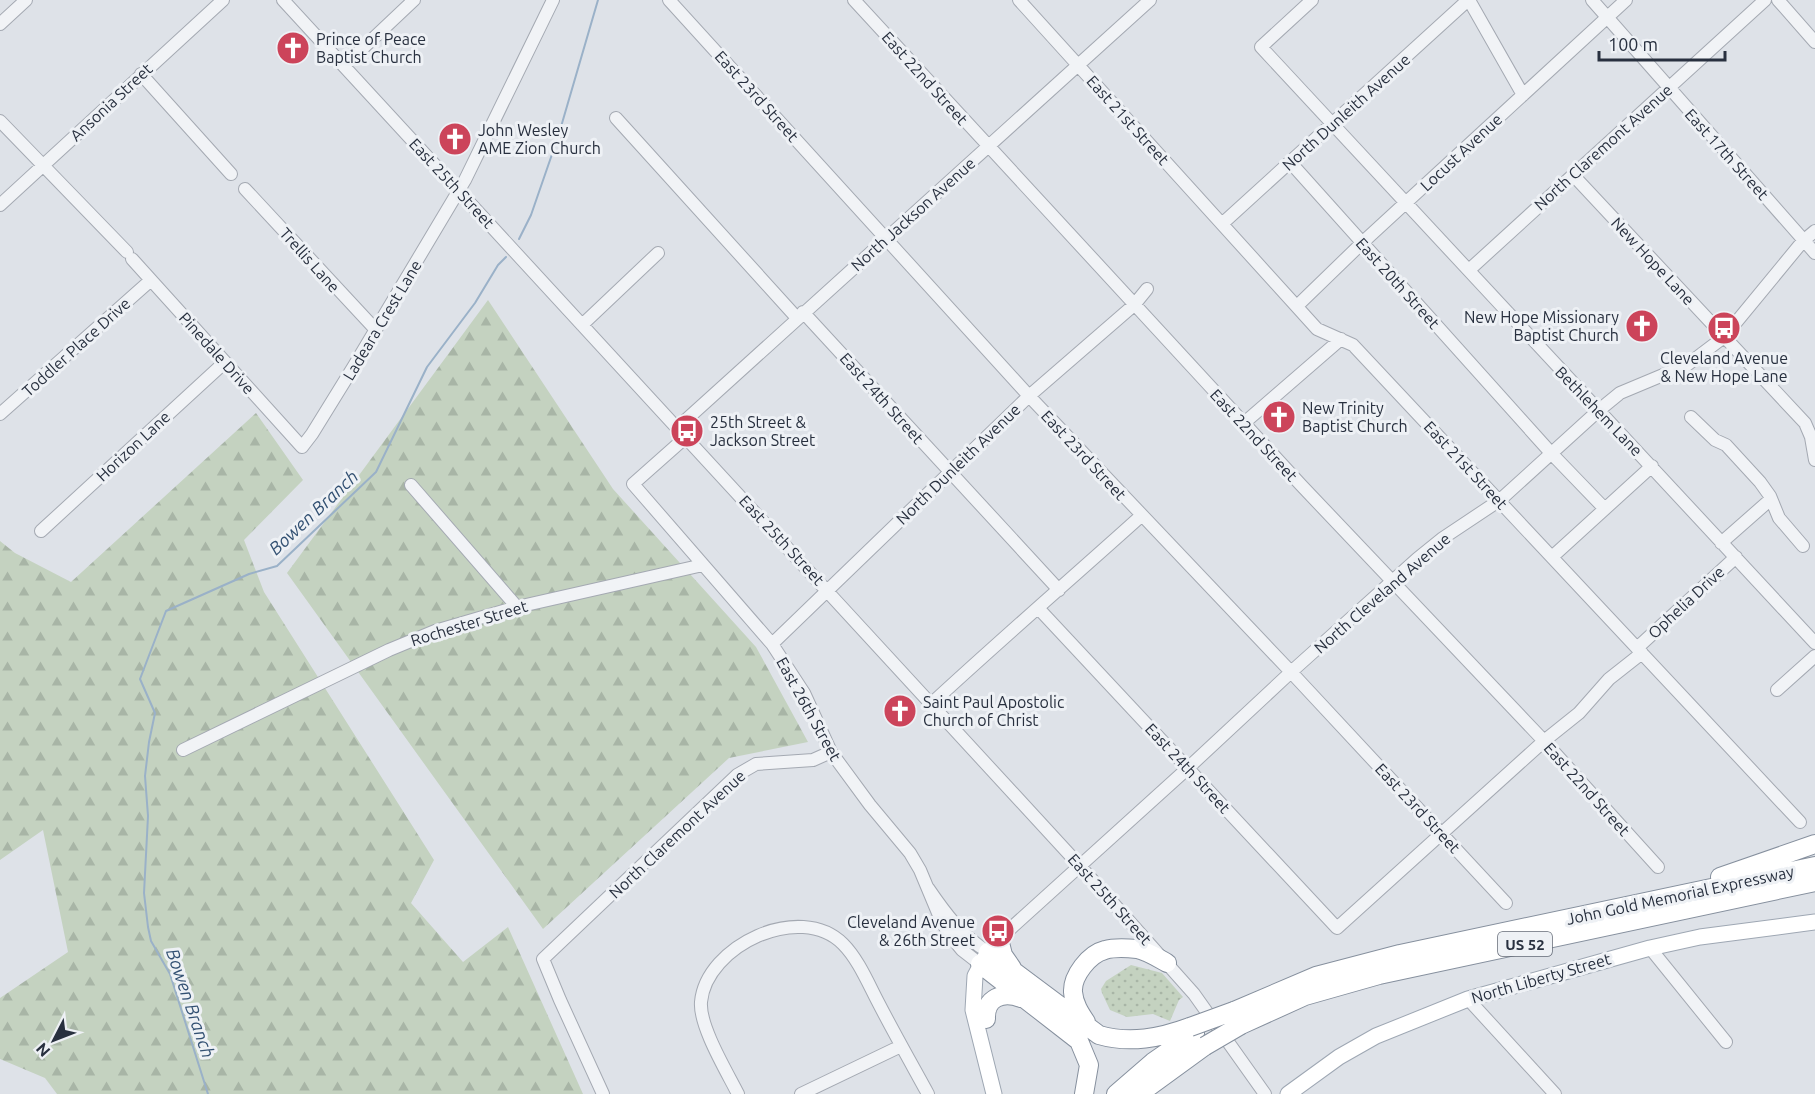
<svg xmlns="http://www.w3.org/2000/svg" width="1815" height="1094" font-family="Ubuntu,sans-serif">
<defs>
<pattern id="grass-dots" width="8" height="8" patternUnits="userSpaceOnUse" patternTransform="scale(1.5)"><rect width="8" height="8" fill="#c4d2c0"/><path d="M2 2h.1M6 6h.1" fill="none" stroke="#a8b5a6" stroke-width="1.8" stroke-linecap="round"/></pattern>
<pattern id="forest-firs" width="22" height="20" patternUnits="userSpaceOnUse" patternTransform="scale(1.5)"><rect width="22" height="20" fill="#c4d2c0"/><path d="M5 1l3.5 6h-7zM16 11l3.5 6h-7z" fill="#a8b5a6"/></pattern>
</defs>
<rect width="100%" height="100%" fill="#dee2e8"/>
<path fill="url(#grass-dots)" d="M1131,965L1162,973L1183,997L1179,1000L1170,1021L1153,1014L1127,1017L1110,1010L1102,993L1101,989L1106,981Z"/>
<path fill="url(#forest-firs)" d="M488,300L613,489L756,647L808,742L729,758L543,929L287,573Z
M256,413L303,480L244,540L264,592L434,860L411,903L463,962L508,927L583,1094H57L45,1078L0,1059V998L68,952L43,830L0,860V541L15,553L71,582Z"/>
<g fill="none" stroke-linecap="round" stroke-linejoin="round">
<path stroke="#9ab1c8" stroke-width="2" d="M519,239L531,215L558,137L598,0
M208,1094L170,974L151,941L148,927L144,893L148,816L145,776L149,742L155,713L140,679L166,611L249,574L277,566L376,472L427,367L475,303L498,265L506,257"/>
<g stroke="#a4a9b2" stroke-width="14">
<path id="minor" d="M283,0L1080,866L1194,994L1265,1094
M669,0L1029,396L1291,672L1506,903
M854,0L1301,485L1544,741L1658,867
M1019,0L1317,329L1353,345L1800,822
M1312,0L1261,47L1815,643
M1469,0L1523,95
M1592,0L1815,253
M1778,0L1815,42
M0,24L26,0
M344,66L414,0
M141,74L231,174
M616,118L797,318
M0,121L127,252
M1290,162L1551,453L1605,509
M1573,175L1805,423L1811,437L1815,460
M245,189L376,330
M0,205L223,0
M1223,223L1468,0
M132,259L302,447L312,434L354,366L465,180L553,0
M1469,270L1765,0
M1297,306L1362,243L1626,0
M803,312L1059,590
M582,325L658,253
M0,414L151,280
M1691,417L1715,440L1726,445L1760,482L1770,496L1779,518L1803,546
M1244,423L1341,339
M677,428L1150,0
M686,437L633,484L772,644L804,693L831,752L870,805L910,853L920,870L938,913L948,933L962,950L980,964
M411,485L517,607
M41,531L225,362
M1721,543L1771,499
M1552,557L1652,466
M1039,609L1337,928L1544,741L1579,713L1609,679L1642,653
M772,644L1029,396L1134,305L1147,289
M1637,648L1736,557
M1777,690L1815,656
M930,705C999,641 1071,579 1141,516
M183,750L389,650L435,631L517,607L703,565
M928,888C945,913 962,936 988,952L999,939L1188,768L1291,672L1417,559L1443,538L1500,500L1598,411L1620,393L1687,365L1724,337L1803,241L1815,231
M1650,948L1726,1042
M1468,999L1555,1094
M603,1094L560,1000L543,959L737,775L756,764L813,760L831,752
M738,1094C727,1072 699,1026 701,1002C706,946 800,901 843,944C858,959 868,983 878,1002C894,1033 911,1063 928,1094
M801,1094L901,1046"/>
</g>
<g stroke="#9ea7b3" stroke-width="17">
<path id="major" d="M986,955L975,976L973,1010L994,1094
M1288,1094L1339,1057L1376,1036L1468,999L1650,948L1700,937L1815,922"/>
</g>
<g stroke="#86909e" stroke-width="20">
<path id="highway" d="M1720,877L1815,844
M999,939L1003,955L1012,968
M988,952L1099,1035C1130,1044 1160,1038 1190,1027
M980,964L1079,1041L1089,1065L1084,1094
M1234,1011L1316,976L1400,954L1815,866
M986,1019C985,998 1002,991 1021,998
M1086,1022C1080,1013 1074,1004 1073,992C1072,976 1089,954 1105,950C1115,947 1127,948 1137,949C1147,951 1158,958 1167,963
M1241,1025L1305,996L1379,975L1815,882
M1116,1094L1153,1062L1195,1033
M1139,1094L1205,1046"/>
</g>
<use href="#minor" stroke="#f1f3f6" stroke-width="12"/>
<use href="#major" stroke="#fff" stroke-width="15"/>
<use href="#highway" stroke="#fff" stroke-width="18"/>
<g stroke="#86909e" stroke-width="20" stroke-linecap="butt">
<path id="highway-bridge" d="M1190,1027L1234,1011
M1205,1046L1241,1025"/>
</g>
<use href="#highway-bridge" stroke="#fff" stroke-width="18"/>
</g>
<defs>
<g id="church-disc" transform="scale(1.725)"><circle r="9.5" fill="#cc445a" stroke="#eef1f5"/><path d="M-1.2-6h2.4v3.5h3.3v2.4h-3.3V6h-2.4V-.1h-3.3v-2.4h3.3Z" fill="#fff"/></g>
<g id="bus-disc" transform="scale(1.725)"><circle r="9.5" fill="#cc445a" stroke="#eef1f5"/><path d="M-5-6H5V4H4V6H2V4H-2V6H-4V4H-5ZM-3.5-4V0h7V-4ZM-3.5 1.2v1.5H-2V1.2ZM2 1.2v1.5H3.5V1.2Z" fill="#fff"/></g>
</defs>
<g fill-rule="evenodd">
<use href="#church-disc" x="293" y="48"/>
<use href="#church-disc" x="455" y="139"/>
<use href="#church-disc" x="1642" y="326"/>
<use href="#bus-disc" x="1724" y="328"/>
<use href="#church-disc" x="1279" y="417"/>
<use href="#bus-disc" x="687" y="431"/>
<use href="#church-disc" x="900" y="711"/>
<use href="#bus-disc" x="998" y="931"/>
</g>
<g text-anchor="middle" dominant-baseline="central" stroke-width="6" stroke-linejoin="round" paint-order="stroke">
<rect fill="#eef1f5" stroke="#636a76" stroke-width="1.5" x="1498" y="932" width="54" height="24" rx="4.5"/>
<g font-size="15" font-weight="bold" fill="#28303f">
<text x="1525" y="944">US 52</text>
</g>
<g font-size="16" fill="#28303f" stroke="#eef1f5" text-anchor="start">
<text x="316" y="39">Prince of Peace<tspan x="316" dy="18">Baptist Church</tspan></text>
<text x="478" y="130">John Wesley<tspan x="478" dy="18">AME Zion Church</tspan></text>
<text x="1619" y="317" text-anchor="end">New Hope Missionary<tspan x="1619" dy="18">Baptist Church</tspan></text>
<text x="1724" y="358" text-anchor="middle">Cleveland Avenue<tspan x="1724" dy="18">&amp; New Hope Lane</tspan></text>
<text x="1302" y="408">New Trinity<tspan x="1302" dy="18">Baptist Church</tspan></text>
<text x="710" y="422">25th Street &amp;<tspan x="710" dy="18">Jackson Street</tspan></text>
<text x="923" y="702">Saint Paul Apostolic<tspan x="923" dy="18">Church of Christ</tspan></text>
<text x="975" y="922" text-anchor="end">Cleveland Avenue<tspan x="975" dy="18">&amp; 26th Street</tspan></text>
</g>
<g font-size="16" fill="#28303f" stroke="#eef1f5">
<text transform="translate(925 78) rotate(48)">East 22nd Street</text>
<text transform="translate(757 96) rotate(48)">East 23rd Street</text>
<text transform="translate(111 102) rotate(-43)">Ansonia Street</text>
<text transform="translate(1346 112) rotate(-42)">North Dunleith Avenue</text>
<text transform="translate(1128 120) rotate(48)">East 21st Street</text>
<text transform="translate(1603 147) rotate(-42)">North Claremont Avenue</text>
<text transform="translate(1461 152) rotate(-43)">Locust Avenue</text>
<text transform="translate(1727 154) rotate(48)">East 17th Street</text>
<text transform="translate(452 183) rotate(47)">East 25th Street</text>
<text transform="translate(913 214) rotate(-42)">North Jackson Avenue</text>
<text transform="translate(310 260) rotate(48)">Trellis Lane</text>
<text transform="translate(1653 261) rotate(47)">New Hope Lane</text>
<text transform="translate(1398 283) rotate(48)">East 20th Street</text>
<text transform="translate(382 320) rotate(-59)">Ladeara Crest Lane</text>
<text transform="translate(76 347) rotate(-42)">Toddler Place Drive</text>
<text transform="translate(217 353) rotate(48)">Pinedale Drive</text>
<text transform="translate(882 398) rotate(48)">East 24th Street</text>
<text transform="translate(1599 411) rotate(46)">Bethlehem Lane</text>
<text transform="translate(1254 435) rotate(47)">East 22nd Street</text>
<text transform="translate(133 446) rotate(-43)">Horizon Lane</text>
<text transform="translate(1084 455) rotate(47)">East 23rd Street</text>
<text transform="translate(958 464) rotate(-44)">North Dunleith Avenue</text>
<text transform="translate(1466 465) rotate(47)">East 21st Street</text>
<text transform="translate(782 540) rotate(47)">East 25th Street</text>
<text transform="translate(1382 593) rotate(-41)">North Cleveland Avenue</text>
<text transform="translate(1686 602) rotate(-43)">Ophelia Drive</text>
<text transform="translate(469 623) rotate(-17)">Rochester Street</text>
<text transform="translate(809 709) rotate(61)">East 26th Street</text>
<text transform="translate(1188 768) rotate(47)">East 24th Street</text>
<text transform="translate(1587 789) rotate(48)">East 22nd Street</text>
<text transform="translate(1418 808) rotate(47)">East 23rd Street</text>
<text transform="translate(677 834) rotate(-43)">North Claremont Avenue</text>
<text transform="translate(1680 895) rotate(-12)">John Gold Memorial Expressway</text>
<text transform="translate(1110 899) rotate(48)">East 25th Street</text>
<text transform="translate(1541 978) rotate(-16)">North Liberty Street</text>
</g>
<g font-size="18" font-style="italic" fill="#325072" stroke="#eef1f5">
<text transform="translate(313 512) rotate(-43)">Bowen Branch</text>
<text transform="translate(191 1003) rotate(71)">Bowen Branch</text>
</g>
</g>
<g transform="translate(54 1040) rotate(228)" stroke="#eef1f5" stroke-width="4.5" paint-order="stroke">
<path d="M0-4.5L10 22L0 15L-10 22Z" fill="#28303f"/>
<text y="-9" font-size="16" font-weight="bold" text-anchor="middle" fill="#28303f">N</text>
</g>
<path d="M1599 51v9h126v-9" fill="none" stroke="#28303f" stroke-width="3"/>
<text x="1608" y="51" font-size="18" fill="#28303f" stroke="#eef1f5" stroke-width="4.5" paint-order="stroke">100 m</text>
</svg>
